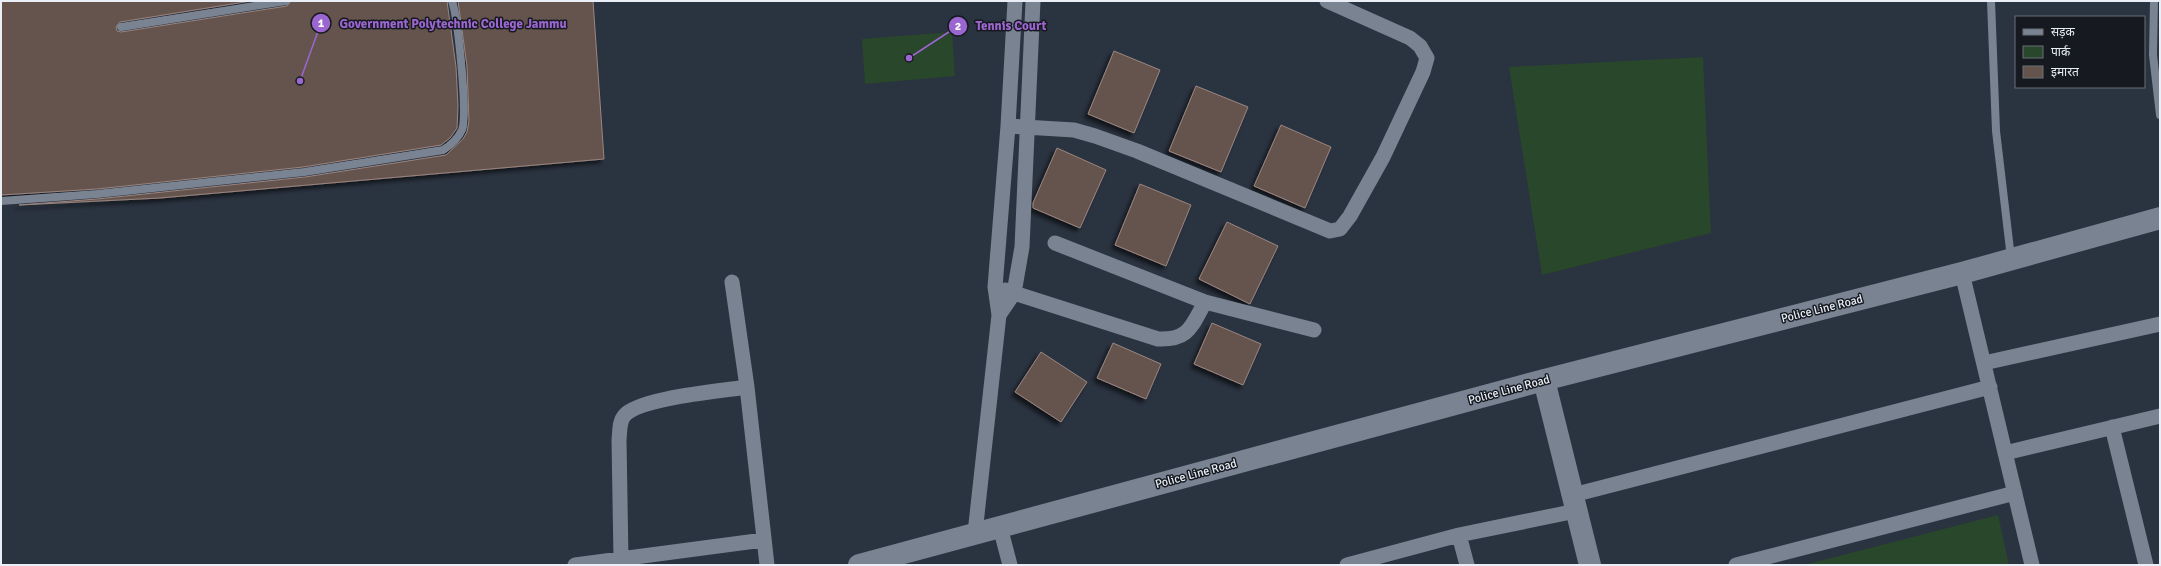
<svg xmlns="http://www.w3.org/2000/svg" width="2161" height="566" font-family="Signika,'Noto Sans Devanagari',sans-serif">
<defs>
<filter id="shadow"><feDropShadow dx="-3.5" dy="3.5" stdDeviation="2" flood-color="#0009"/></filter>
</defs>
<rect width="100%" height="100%" fill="#2a3340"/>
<path fill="#29472b" d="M952,32L955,76L865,84L862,39Z
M1703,57L1711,233L1542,275L1509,67Z
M1998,515L2009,565H1804Z"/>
<path fill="#65534d" stroke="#9b8680" filter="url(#shadow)" d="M1,1H251L120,22L116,27L117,31L121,32L287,6L291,1H447L456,67L458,106L457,128L450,138L441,145L303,167L97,189L1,195Z
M458,1H593L604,159L160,198L19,205L97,199L305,177L446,155L463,139L467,132L469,121L467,66Z
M1114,51L1160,70L1134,133L1088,114Z
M1196,86L1248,107L1221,172L1169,151Z
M1281,125L1331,147L1305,208L1254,186Z
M1057,148L1106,170L1080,228L1033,208V203Z
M1140,184L1191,205L1166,266L1115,245Z
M1227,222L1278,246L1250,304L1199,279Z
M1212,323L1261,344L1243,385L1194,364Z
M1113,343L1161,364L1146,399L1097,378Z
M1041,352L1087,382L1061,422L1015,392Z"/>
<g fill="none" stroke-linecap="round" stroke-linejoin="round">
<path stroke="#798392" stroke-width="8" d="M1991,1L1996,131L2011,258
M2154,1L2153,55L2160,115
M121,27L286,1
M1,201L97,194L304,172L443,150C451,145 458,139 462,130C468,115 458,18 452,1"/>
<path stroke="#798392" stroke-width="15" d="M1008,126L1074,130L1095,136L1137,151L1330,231L1340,229L1350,216L1383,157L1423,72L1427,58L1420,46L1410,38L1327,1
M1055,243L1205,302L1314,330
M1962,273L2032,565
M732,282L747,387L767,565
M1005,290L1158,339C1189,340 1191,327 1205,302
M999,315L1014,293L1022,247L1033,1
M1984,363L2160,324
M2112,427L2146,565
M2005,453L2160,416
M1573,495L1990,387
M1000,527L1010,565
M975,533L999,315L995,287L1008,126L1015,1
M1459,535L1467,565
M621,559L619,440C620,432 619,422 624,416C638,398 722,391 747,387
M575,565L764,540
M1347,565L1459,535L1576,511
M1736,565L2015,493"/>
<path stroke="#798392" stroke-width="22" d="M1544,380L1590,565
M859,565L1544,380L1962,273L2160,218"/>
</g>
<g text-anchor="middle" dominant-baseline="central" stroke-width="3" stroke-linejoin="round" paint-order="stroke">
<g font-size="12" fill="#e9eef7" stroke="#161a20">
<text transform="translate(1822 309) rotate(-14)">Police Line Road</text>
<text transform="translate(1509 390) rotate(-15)">Police Line Road</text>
<text transform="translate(1196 474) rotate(-15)">Police Line Road</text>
</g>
</g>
<path fill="none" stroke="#9c66d0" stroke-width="1.5" d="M300 81L321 23M909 58L958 26"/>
<g fill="#9c66d0" stroke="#161a20" stroke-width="1.5">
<circle cx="300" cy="81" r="4"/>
<circle cx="909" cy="58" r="4"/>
<circle cx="321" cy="23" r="10"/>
<circle cx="958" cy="26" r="10"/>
</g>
<g font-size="12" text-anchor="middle" font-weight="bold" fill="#fff">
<text x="321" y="27">1</text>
<text x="958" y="30">2</text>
</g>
<g font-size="13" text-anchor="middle" font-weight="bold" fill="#9c66d0" stroke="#161a20" stroke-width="3" stroke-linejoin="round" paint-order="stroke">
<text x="453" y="28">Government Polytechnic College Jammu</text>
<text x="1011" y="30">Tennis Court</text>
</g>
<rect width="2161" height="566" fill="none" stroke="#e9eef7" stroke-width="4"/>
<rect x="2015" y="16" width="130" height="72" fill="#161a20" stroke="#6a6f76"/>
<rect x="2023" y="29" width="20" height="6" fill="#798392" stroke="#6a6f76"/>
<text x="2051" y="36" font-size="12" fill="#e9eef7">सड़क</text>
<rect x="2023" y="46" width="20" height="12" fill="#29472b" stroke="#6a6f76"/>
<text x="2051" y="56" font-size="12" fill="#e9eef7">पार्क</text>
<rect x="2023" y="66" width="20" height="12" fill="#65534d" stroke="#6a6f76"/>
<text x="2051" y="76" font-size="12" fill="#e9eef7">इमारत</text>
</svg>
